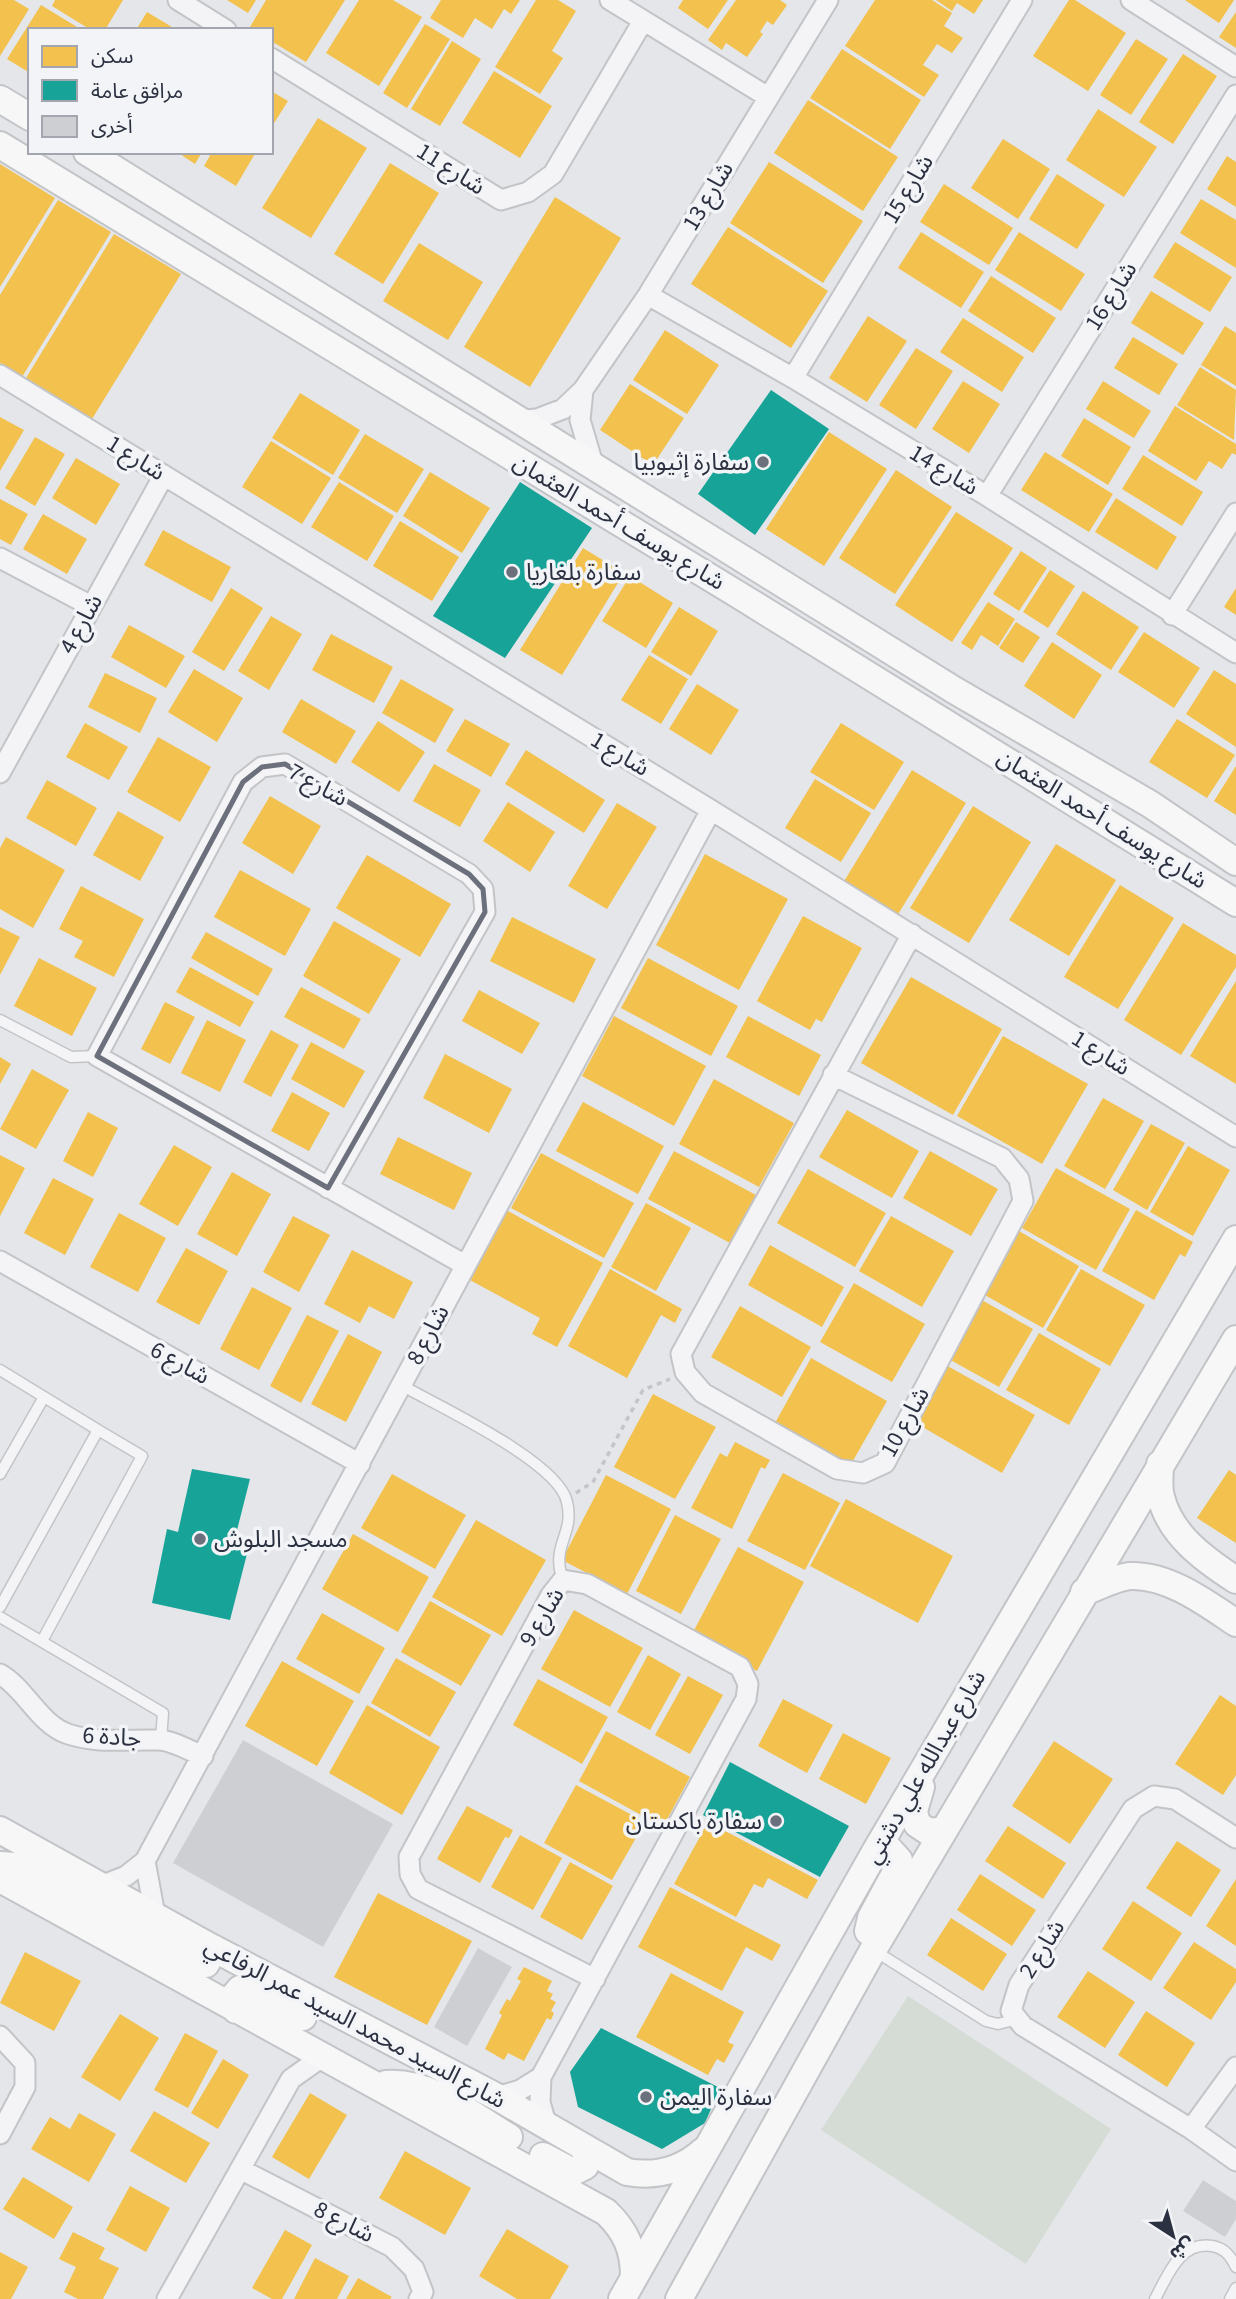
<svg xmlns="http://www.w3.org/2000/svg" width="1236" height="2299" font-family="'Source Sans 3','Noto Sans Arabic',sans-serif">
<rect width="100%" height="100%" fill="#e4e6e9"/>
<path fill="#d4dcd5" d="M908,1996L1111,2129L1026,2264L821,2130Z"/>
<path fill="#f2c14e" d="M0,0H14L29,9L0,56Z
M55,0H123L105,30H91L52,6Z
M227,0H256L248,13Z
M266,0H345L306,62L271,41V30L250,27Z
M359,0H393L422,17L379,86L326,53Z
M441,0H520L511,14L504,9L492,29L475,18L463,38L430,18Z
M536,0H558L576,11L552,51L563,58L540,94L495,67Z
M683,0H728L708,29L678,8Z
M736,0H780L787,5L773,25L767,21L760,32L763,34L747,57L726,43L722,50L708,40Z
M875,0H932L952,13L944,26L963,38L952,53L937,44L923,65L939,75L924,97L845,46Z
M936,0H983L974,14L957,3L952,11Z
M1069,0H1075L1126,33L1088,91L1033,56Z
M1185,0H1234L1219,23Z
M41,5L82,30H30V73L7,59Z
M147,12L177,30H136Z
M1236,12V48L1219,37Z
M425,24L450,39L407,108L383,93Z
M1136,39L1168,59L1131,115L1100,95Z
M452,41L481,59L440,126L411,109Z
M842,49L921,100L890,149L810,98Z
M1183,54L1217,76L1173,144L1139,122Z
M494,71L552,106L520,158L462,123Z
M271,91L288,101L271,128Z
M808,100L898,157L863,211L774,153Z
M1098,109L1157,147L1124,197L1066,160Z
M318,118L367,148L311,238L262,208Z
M1003,139L1050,169L1018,219L971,188Z
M177,152H202L195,164Z
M212,152H256L236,186L204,166Z
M1227,156L1236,162V207L1207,189Z
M769,162L863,221L823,283L730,223Z
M390,163L439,193L383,284L334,254Z
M0,164L55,198L0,287Z
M1057,174L1105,205L1077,249L1029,219Z
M944,184L1013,228L989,265L920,222Z
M555,197L621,238L530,387L464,347Z
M1201,199L1236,220V268L1180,233Z
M58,200L111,232L22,377L0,363V295Z
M728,227L828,291L791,348L691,284Z
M921,232L984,272L961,308L898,268Z
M1019,232L1085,274L1061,311L995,270Z
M114,234L181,274L92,419L26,378Z
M1175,242L1232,277L1210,312L1153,277Z
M419,243L483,282L448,340L383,301Z
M991,276L1056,318L1033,353L968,311Z
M1151,291L1204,323L1183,355L1131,323Z
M868,316L907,341L867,402L829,378Z
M963,318L1024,357L1002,392L940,352Z
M1225,326L1236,333V386L1201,365Z
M665,330L719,365L687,414L633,380Z
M1133,337L1178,364L1159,395L1114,368Z
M916,348L953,371L916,429L879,405Z
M1200,367L1236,390L1234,440L1177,405Z
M963,381L1000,404L969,453L932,429Z
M1103,381L1151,411L1134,438L1086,409Z
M630,384L684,418L653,465L600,430Z
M300,393L360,430L333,475L272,438Z
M1175,406L1236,444V455L1232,453L1222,469L1209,461L1196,481L1148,451Z
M0,417L24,430L0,471Z
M1084,418L1131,447L1108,485L1061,456Z
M829,432L887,469L824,566L766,529Z
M365,434L424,469L397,513L338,478Z
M35,437L65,454L35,506L5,488Z
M271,441L331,478L302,524L242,487Z
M1045,452L1113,494L1089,532L1021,490Z
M1143,455L1203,492L1182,526L1122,489Z
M76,458L120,484L96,525L52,498Z
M896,470L952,507L895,594L839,558Z
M430,472L490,508L462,553L403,516Z
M339,482L394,516L367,561L311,527Z
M1116,498L1177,537L1157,570L1095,532Z
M0,499L28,514L11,545L0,539Z
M956,512L1013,548L952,642L895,605Z
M43,514L87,539L67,574L23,549Z
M400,521L459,557L432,601L373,566Z
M163,530L231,567L212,602L144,565Z
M583,548L624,573L562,675L520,650Z
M1021,551L1047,568L1019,611L993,594Z
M1050,570L1075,586L1048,628L1023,612Z
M630,576L673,603L646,648L602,621Z
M231,588L263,608L224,671L192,652Z
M1236,588V615L1224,607Z
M1083,591L1139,627L1111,670L1056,634Z
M988,602L1015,619L998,646L981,635L972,650L961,643Z
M679,607L718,631L691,676L651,652Z
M271,616L302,634L269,690L238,671Z
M1016,622L1040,637L1023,663L999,648Z
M129,625L185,656L166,688L111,657Z
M1144,632L1200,668L1174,708L1118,672Z
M331,634L393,667L374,703L312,670Z
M1052,642L1102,675L1074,719L1024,686Z
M649,655L688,679L661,724L621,700Z
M194,669L243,698L217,742L168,712Z
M1214,670L1236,684V747L1186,714Z
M105,673L157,698L140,733L88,707Z
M401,679L454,709L435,743L382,713Z
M697,684L739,710L711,755L669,729Z
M301,699L356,731L336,764L282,732Z
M465,719L510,744L491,777L446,751Z
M1177,719L1235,755L1207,798L1149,762Z
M378,721L425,752L399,792L351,762Z
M85,723L128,747L109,780L66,757Z
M841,723L904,762L874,810L810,772Z
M158,737L211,767L180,822L127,792Z
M526,750L605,800L584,833L505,784Z
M434,764L481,790L460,827L413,801Z
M1236,766V815L1214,801Z
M912,770L966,803L897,916L843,883Z
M815,779L871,813L841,862L785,828Z
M47,780L97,808L76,846L26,818Z
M270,796L321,826L293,874L242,843Z
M508,802L555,832L530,872L483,841Z
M617,803L657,827L607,909L568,886Z
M973,806L1031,842L969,943L910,908Z
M118,811L164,837L140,881L93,855Z
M6,837L65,870L33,928L0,909V848Z
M1056,844L1116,880L1069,956L1009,920Z
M705,854L788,899L739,990L656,945Z
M367,855L451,904L420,957L336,908Z
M240,870L311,909L285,956L214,917Z
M1120,885L1174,918L1118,1009L1064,977Z
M81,886L144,919L114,977L74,957L83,941L59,929Z
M803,916L862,948L822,1022L816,1019L810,1030L757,1001Z
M512,917L596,959L574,1003L490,961Z
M334,921L401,959L369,1014L303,976Z
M1183,923L1236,955V967L1181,1055L1124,1020Z
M0,927L20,937L0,975Z
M206,932L273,969L258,996L191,958Z
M39,958L97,988L72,1036L14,1006Z
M648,958L738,1006L711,1056L621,1008Z
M190,967L254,1002L240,1027L176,992Z
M911,977L1002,1029L953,1115L861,1063Z
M1236,981V1084L1190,1056Z
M301,987L361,1019L344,1049L284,1017Z
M479,990L540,1023L522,1054L462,1021Z
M165,1002L195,1017L170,1064L141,1049Z
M614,1016L706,1066L674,1126L582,1076Z
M748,1016L821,1055L799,1096L726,1057Z
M207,1020L246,1040L220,1092L181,1073Z
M271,1030L299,1045L271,1097L243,1082Z
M1003,1036L1088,1084L1042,1164L957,1116Z
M311,1042L365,1071L344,1108L291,1079Z
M445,1054L512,1089L489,1133L423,1098Z
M0,1057L11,1064L0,1084Z
M32,1069L69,1090L36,1149L0,1129Z
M714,1079L794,1123L759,1187L679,1144Z
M292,1092L330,1113L309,1151L271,1131Z
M1103,1098L1144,1121L1105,1189L1064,1166Z
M583,1102L664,1146L638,1194L556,1151Z
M847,1110L919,1151L892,1198L819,1157Z
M88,1112L118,1128L93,1177L63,1161Z
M1151,1124L1185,1143L1147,1210L1113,1190Z
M398,1137L472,1173L454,1210L380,1174Z
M174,1145L212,1167L178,1226L139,1204Z
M1188,1146L1230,1170L1193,1236L1150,1212Z
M674,1151L756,1195L730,1243L648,1199Z
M930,1151L998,1189L971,1236L903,1198Z
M541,1153L634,1203L604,1258L511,1208Z
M0,1155L25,1168L0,1216Z
M1056,1168L1130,1209L1096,1270L1022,1228Z
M808,1169L886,1213L855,1267L777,1223Z
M232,1172L271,1194L237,1256L197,1234Z
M53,1178L94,1199L65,1255L24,1233Z
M646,1203L691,1228L656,1291L611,1267Z
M506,1210L603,1263L557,1347L532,1334L540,1318L468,1279Z
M1136,1210L1193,1242L1185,1257L1180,1254L1154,1300L1102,1271Z
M119,1213L166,1238L138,1292L90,1267Z
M293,1216L330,1235L299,1292L263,1272Z
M891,1216L954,1251L922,1307L859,1271Z
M1019,1231L1079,1266L1043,1328L983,1294Z
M770,1245L844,1287L822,1327L748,1285Z
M186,1248L228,1271L199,1325L156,1302Z
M352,1250L413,1282L394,1319L369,1306L360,1323L324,1304Z
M610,1269L682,1309L675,1323L661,1315L627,1378L568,1346Z
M1081,1269L1145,1305L1110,1366L1046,1330Z
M854,1283L925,1324L892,1382L820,1342Z
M252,1287L292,1308L259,1370L220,1349Z
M980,1299L1033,1329L999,1387L947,1358Z
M740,1306L811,1347L782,1397L711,1357Z
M307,1315L339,1331L301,1403L270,1386Z
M1039,1333L1101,1369L1069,1425L1006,1390Z
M348,1334L382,1352L346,1422L311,1404Z
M811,1358L887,1401L850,1466L775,1423Z
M944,1364L1035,1415L1002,1473L912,1421Z
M653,1394L716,1427L675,1499L614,1467Z
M735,1442L770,1460L765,1469L761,1467L732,1529L691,1508L720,1453L727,1457Z
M1229,1470L1236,1475V1543L1197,1518Z
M783,1473L840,1503L805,1570L747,1541Z
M392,1474L466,1515L435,1569L361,1528Z
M606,1475L671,1509L627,1594L562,1560Z
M846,1499L953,1556L918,1623L810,1566Z
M675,1515L721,1539L681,1614L636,1591Z
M476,1520L546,1560L502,1636L432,1597Z
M353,1534L429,1577L398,1632L322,1589Z
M738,1547L804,1582L757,1671L691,1636Z
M430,1601L491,1635L461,1686L401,1652Z
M574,1610L643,1648L610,1707L541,1669Z
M322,1613L385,1648L359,1694L296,1659Z
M648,1655L681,1674L650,1730L617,1712Z
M396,1658L456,1692L430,1737L371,1703Z
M282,1661L354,1701L317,1766L245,1726Z
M688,1676L723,1695L690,1754L655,1735Z
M538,1679L608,1717L582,1764L513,1725Z
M1220,1695L1236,1706V1775L1223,1795L1175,1764Z
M783,1699L833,1725L807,1773L758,1746Z
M367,1705L440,1747L402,1815L329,1773Z
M606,1731L690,1777L663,1827L579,1781Z
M843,1733L891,1758L866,1804L819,1779Z
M1054,1741L1113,1779L1070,1844L1012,1806Z
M576,1785L645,1822L612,1880L544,1843Z
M467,1806L513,1830L509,1838L505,1837L480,1883L437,1859Z
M708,1822L818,1880L807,1899L768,1878L763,1888L754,1884L736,1917L674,1884Z
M1008,1826L1066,1863L1043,1899L985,1861Z
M520,1835L562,1858L533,1910L491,1887Z
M1177,1841L1221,1870L1191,1917L1146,1888Z
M570,1862L613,1886L582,1940L540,1917Z
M980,1874L1036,1910L1012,1946L957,1910Z
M1236,1879V1946L1206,1926Z
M670,1887L781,1945L772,1961L746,1947L722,1991L638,1947Z
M378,1893L472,1941L427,2025L334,1977Z
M1133,1901L1182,1933L1151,1981L1102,1949Z
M951,1918L1007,1954L983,1991L927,1955Z
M1194,1942L1236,1969V1982L1211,2020L1163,1988Z
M25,1952L81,1981L54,2031L0,2003Z
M524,1967L552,1981L547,1991L553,1994L550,1999L556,2002L551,2011L554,2013L551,2020L547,2018L524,2061L508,2053L504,2060L485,2049L502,2015L499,2013L507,1999L510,2001L521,1981L517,1979Z
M1088,1971L1135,2002L1105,2048L1057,2017Z
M671,1973L744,2012L728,2042L734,2045L724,2063L717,2059L708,2075L636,2037Z
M1146,2011L1195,2043L1167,2087L1118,2055Z
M120,2014L159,2038L120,2101L81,2077Z
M185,2033L218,2051L188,2108L154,2090Z
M223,2059L249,2075L218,2129L191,2113Z
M310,2093L347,2115L309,2179L272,2157Z
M154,2111L210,2143L186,2183L130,2151Z
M79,2113L116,2134L89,2182L31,2149L50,2117L70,2129Z
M405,2151L471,2188L445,2235L379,2198Z
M23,2177L73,2207L54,2239L3,2209Z
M130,2186L170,2208L146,2252L106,2230Z
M507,2229L569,2266L550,2299H517L479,2276Z
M285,2230L312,2245L282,2299H272L252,2288Z
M73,2232L105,2248L99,2259L119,2268L103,2299H78L64,2292L76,2267L59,2259Z
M0,2252L28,2267L11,2299H0Z
M315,2258L349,2276L337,2299H294Z
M358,2278L392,2297L390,2299H346Z"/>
<path fill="#17a398" d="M771,390L829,429L755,535L698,494Z
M520,482L592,528L505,658L433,616Z
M192,1469L250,1479L233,1546L248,1550L230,1620L152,1603L167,1529L178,1532Z
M730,1762L849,1826L820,1877L703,1815Z
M601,2028L720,2088L705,2123L662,2149L578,2107L570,2072Z"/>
<path fill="#cecfd2" d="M243,1740L393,1824L323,1947L173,1863Z
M478,1948L512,1967L467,2046L434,2027Z
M1203,2180L1236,2201V2219L1225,2237L1183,2211Z"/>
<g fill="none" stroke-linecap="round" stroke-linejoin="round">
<g stroke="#c2c4c7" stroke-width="13">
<path id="lane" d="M0,1020L71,1057L97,1056
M0,1370L98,1430L0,1607
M401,1385C438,1406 559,1462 567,1502C575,1535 550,1545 563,1580
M0,1474L44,1397
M0,1617L163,1713L161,1739
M42,1641L142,1456L98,1430
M875,1951L986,2021L998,2024L1017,2019
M1155,2299C1168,2275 1180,2241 1212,2246C1225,2248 1231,2257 1236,2267
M1230,2299L1236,2288"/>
</g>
<g stroke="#c2c4c7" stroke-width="23">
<path id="street" d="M178,0L226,30
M610,0L768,97
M1131,0L1236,67
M271,58L501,200L528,192L553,174L643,21
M648,295L793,378L987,496L1236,653
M0,375L711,810L1236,1137
M793,378L1022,0
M583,390L580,420L593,464
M524,420L537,419L563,409L583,390L648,295L828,0
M987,496L1236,95
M0,558L91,606
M1172,615L1236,513
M0,773L164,475
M833,1075L1002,1158L1019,1179L1023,1201L885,1463L863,1473L837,1469L703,1393L685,1372L681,1354L912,934
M328,1188L485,912L483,889L469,874L285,764L262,767L243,782L97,1056L465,1265
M0,1261L360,1464
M0,1674C25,1688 39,1724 68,1734C99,1744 126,1739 158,1740C172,1740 190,1751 203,1756
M1236,1838L1175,1799L1154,1796L1133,1809L1019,1985L1011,2011L1023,2026L1191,2129L1236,2161
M145,1861L155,1915
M103,1885L126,1876L145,1861L711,810
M0,2036L25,2063V2087L0,2134
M497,2097L520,2090L541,2077
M547,2127L540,2102L541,2077L746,1699L748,1684L740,1667L587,1584L563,1580L551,1595L409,1857L410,1874L418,1889L595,1979
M1191,2129L1236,2067
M240,2169L392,2247L414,2269L423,2292L419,2299
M167,2299L291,2079L322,2057"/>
</g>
<g stroke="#c2c4c7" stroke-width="30">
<path id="secondary" d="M0,99L30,117
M0,145L742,597L1236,903
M87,152L954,690L1150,804L1236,862
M1160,1464C1160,1474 1158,1487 1161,1497C1170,1535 1205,1560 1236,1580
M1084,1592C1098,1587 1116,1577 1131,1576C1169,1575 1206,1603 1236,1623
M921,1787L914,1811L917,1824L929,1832L943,1830
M0,1830L209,1946L497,2097L627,2172C656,2177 681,2171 703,2151
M0,1865L15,1866L193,1963L206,1964L212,1952L209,1946
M0,1879L606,2212C626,2231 634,2250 634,2277
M868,1931L871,1918L898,1868L899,1860L889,1849L875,1852
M236,2010L234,1996L240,1989L248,1988L303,2017
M386,2084C430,2080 473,2116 509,2137
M543,2156L573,2172L585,2166L587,2152L582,2147
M622,2299L875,1852L1236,1239
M679,2299L873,1950L1236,1339"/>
</g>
<path stroke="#c4c4c9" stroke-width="3.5" stroke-dasharray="5 5" stroke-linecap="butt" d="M576,1493L593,1482L643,1390L670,1379"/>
<use href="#lane" stroke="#f4f4f6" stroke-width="10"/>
<use href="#street" stroke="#f4f4f6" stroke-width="19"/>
<use href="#secondary" stroke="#f7f7f8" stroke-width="26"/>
</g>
<path fill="none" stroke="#6c707c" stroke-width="5" stroke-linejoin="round" d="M285,764L469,874L483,889L485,912L328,1188L97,1056L243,782L262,767Z"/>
<g fill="#6c707c" stroke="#f3f4f7" stroke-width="2.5">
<circle cx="763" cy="462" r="7"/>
<circle cx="512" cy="572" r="7"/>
<circle cx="200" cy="1539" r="7"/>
<circle cx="776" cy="1821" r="7"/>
<circle cx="646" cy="2097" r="7"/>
</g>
<g text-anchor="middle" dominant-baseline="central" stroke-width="7" stroke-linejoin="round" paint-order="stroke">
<g font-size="24" fill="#2c3141" stroke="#f3f4f7">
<text transform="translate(451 169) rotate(32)">شارع 11</text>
<text transform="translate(908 189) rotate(-59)">شارع 15</text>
<text transform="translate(708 196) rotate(-59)">شارع 13</text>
<text transform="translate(1111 296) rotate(-58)">شارع 16</text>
<text transform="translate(136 458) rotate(32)">شارع 1</text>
<text transform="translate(944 470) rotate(31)">شارع 14</text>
<text transform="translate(619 522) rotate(31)">شارع يوسف أحمد العثمان</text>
<text transform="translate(81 624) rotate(-61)">شارع 4</text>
<text transform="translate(620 754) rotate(31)">شارع 1</text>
<text transform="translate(318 785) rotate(29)">شارع 7</text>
<text transform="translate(1102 819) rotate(32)">شارع يوسف أحمد العثمان</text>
<text transform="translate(1101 1053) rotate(32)">شارع 1</text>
<text transform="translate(428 1335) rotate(-62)">شارع 8</text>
<text transform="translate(180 1363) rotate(29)">شارع 6</text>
<text transform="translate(905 1422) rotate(-61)">شارع 10</text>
<text transform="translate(542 1617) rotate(-59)">شارع 9</text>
<text transform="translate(112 1737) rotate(4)">جادة 6</text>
<text transform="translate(925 1767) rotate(-60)">شارع عبدالله علي دشتي</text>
<text transform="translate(1042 1949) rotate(-58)">شارع 2</text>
<text transform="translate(355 2023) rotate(28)">شارع السيد محمد السيد عمر الرفاعي</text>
<text transform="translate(344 2222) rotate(27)">شارع 8</text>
</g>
<g font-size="24" fill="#2c3141" stroke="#f3f4f7" text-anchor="start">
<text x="749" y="462" text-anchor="end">سفارة إثيوبيا</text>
<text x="526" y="572">سفارة بلغاريا</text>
<text x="214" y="1539">مسجد البلوش</text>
<text x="762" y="1821" text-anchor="end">سفارة باكستان</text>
<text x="660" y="2097">سفارة اليمن</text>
</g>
</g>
<rect x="28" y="28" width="245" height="126" fill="#f3f4f7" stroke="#a3a6ae" stroke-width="2"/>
<rect x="42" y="46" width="35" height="21" fill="#f2c14e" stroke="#a3a6ae" stroke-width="2"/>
<text x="91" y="63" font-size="21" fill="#2c3141">سكن</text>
<rect x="42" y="80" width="35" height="21" fill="#17a398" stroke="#a3a6ae" stroke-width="2"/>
<text x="91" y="98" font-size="21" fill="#2c3141">مرافق عامة</text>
<rect x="42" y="116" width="35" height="21" fill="#cecfd2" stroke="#a3a6ae" stroke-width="2"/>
<text x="91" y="133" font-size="21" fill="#2c3141">أخرى</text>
<g transform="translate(1173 2236) rotate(144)" stroke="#f3f4f7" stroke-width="5" paint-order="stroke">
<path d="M0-5L12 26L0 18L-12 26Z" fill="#2c3141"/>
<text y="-10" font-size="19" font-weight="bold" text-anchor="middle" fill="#2c3141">ش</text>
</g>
</svg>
